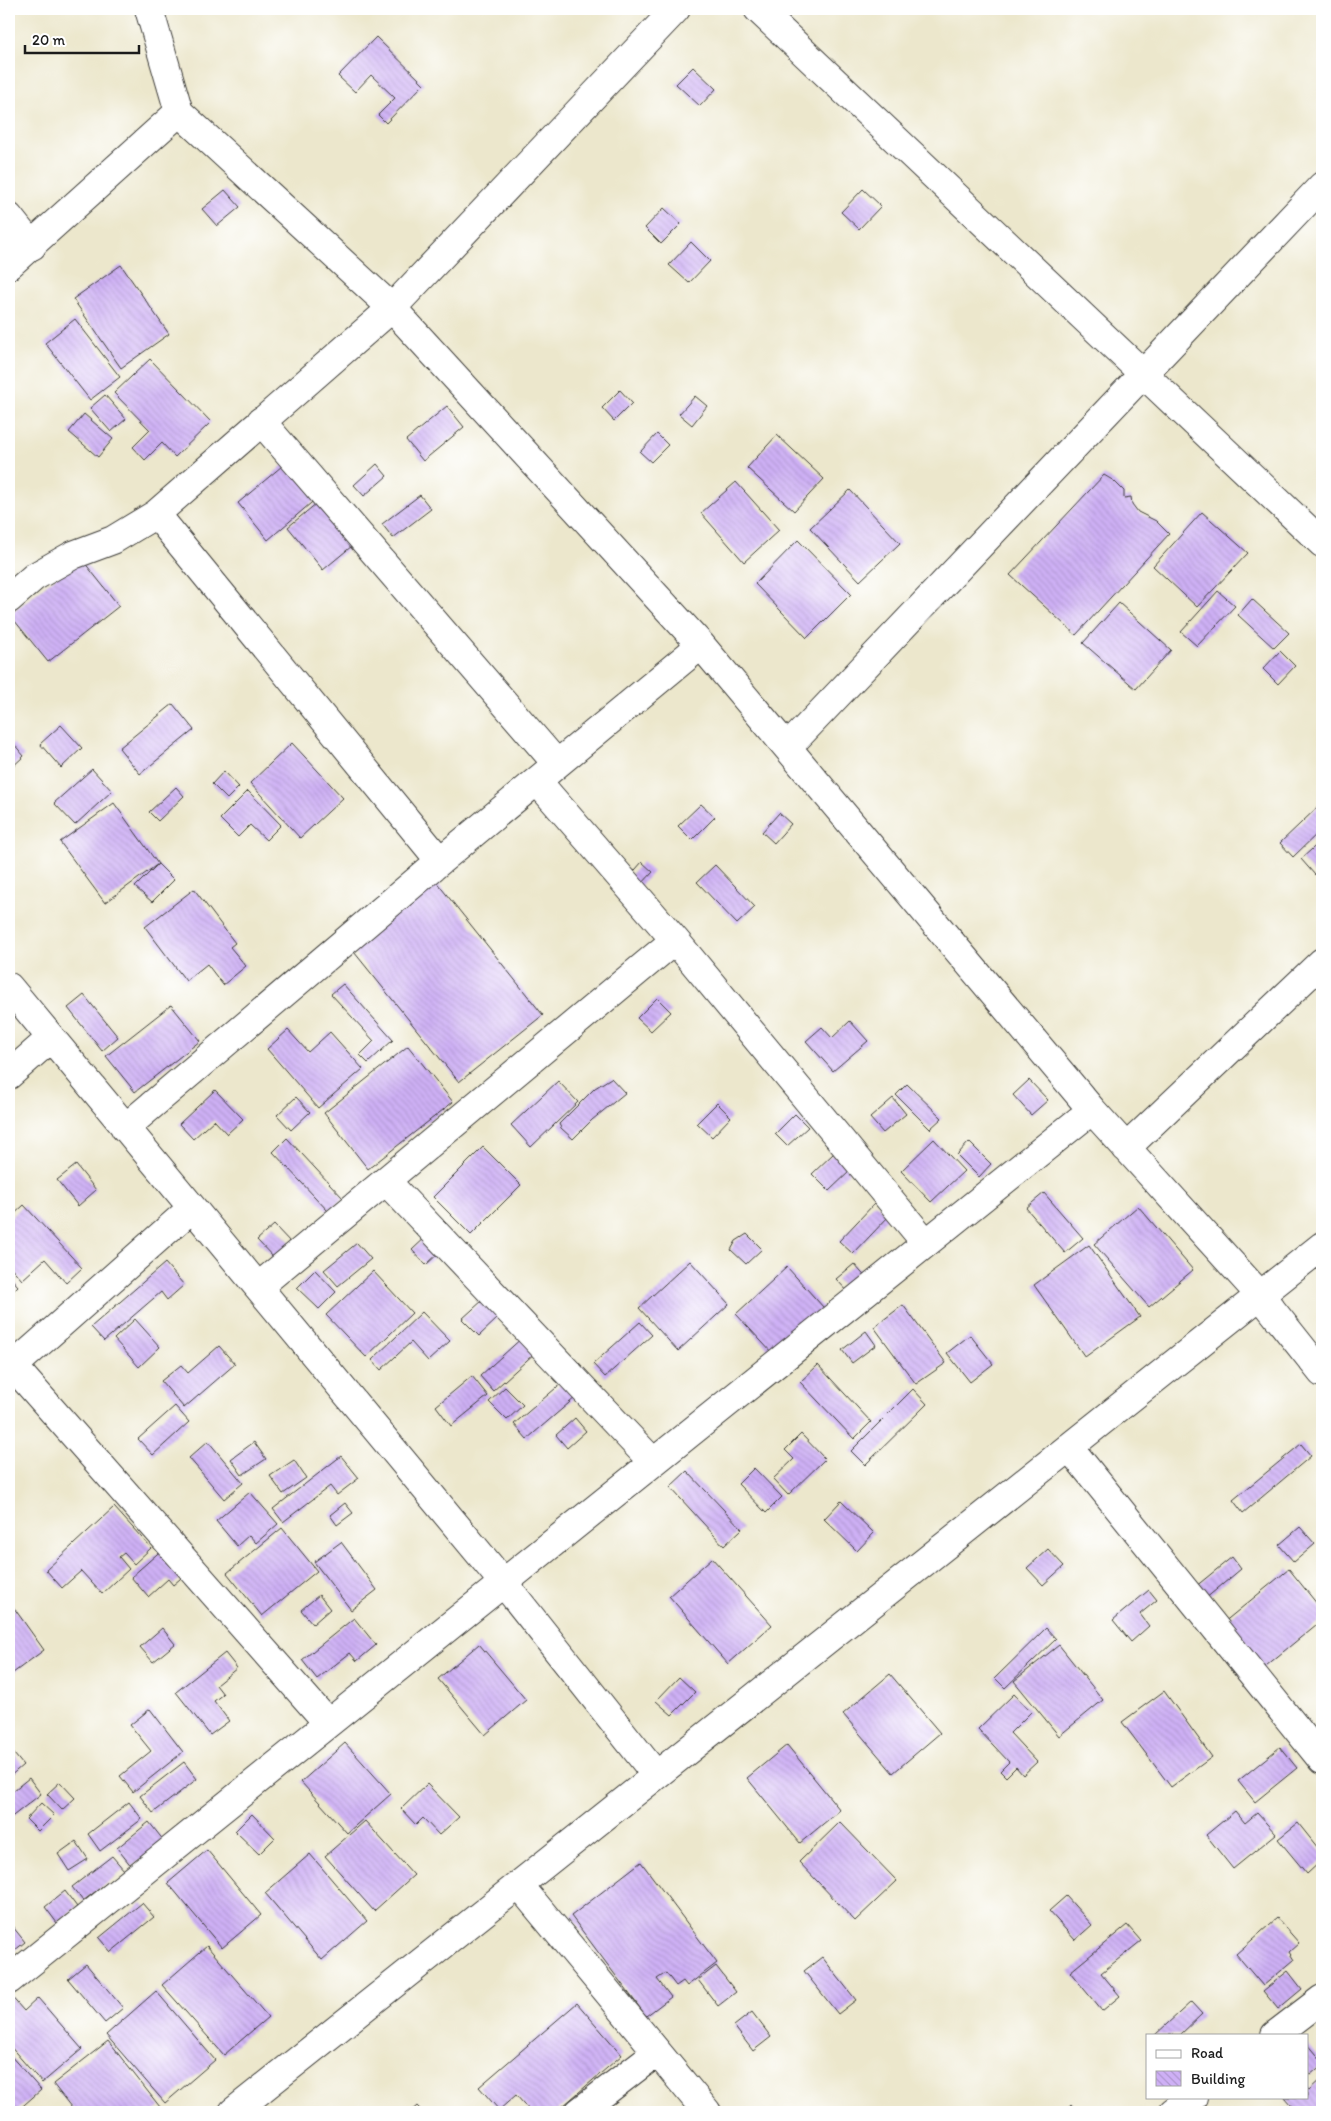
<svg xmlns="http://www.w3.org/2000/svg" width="1331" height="2121" font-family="Itim,sans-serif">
<defs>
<pattern id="building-back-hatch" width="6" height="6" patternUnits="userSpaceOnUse" patternTransform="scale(1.25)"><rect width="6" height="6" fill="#ceb0f5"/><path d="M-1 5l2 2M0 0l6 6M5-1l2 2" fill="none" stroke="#b097d1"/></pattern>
</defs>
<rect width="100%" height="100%" fill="#fff"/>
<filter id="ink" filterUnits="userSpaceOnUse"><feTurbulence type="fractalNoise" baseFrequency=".02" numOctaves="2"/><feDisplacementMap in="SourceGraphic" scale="10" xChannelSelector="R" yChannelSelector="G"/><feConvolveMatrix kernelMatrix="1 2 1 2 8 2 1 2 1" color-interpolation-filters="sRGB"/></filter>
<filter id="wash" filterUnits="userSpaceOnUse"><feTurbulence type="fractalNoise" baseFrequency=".0096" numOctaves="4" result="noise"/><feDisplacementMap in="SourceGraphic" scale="20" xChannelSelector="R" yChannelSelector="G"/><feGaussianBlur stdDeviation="1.12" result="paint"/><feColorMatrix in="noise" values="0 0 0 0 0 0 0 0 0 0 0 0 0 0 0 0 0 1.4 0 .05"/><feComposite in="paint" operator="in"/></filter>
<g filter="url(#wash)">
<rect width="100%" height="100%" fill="#ece7cc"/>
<g id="blocks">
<path fill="url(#building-back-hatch)" d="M376,37L424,84L386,123L378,115L395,98L371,75L355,92L338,76Z
M693,67L716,89L700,106L676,84Z
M863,189L881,206L859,229L841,212Z
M225,190L240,207L217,226L202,209Z
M664,208L681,224L661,244L645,228Z
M691,242L710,261L689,283L669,265Z
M121,265L169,334L121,368L73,299Z
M75,319L120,377L90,400L45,343Z
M150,359L211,422L175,457L162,443L145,460L133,447L150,430L114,393Z
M620,390L632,403L614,421L602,408Z
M105,395L126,419L111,432L90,408Z
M695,396L707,406L692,425L679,414Z
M447,406L464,427L423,461L406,440Z
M84,414L113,439L98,457L69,432Z
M657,434L668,445L651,462L640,452Z
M777,435L824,479L794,511L747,468Z
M288,461L318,497L268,540L238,503Z
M377,464L387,476L364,496L354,485Z
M1104,475L1114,481L1124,491V498L1131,497L1132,504L1138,512L1156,521L1169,534L1076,635L1010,575Z
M736,482L779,530L744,562L701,513Z
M850,490L900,543L860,581L810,528Z
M420,495L431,509L393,538L382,524Z
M323,498L358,541L323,570L288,527Z
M1202,512L1248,553L1197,607L1153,566Z
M798,540L851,594L807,638L755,584Z
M80,557L119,606L48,662L10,615Z
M1218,591L1235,606L1197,646L1181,632Z
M1252,599L1289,633L1274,648L1238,615Z
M1119,603L1171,650L1136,689L1083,643Z
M1280,651L1295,666L1278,684L1263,669Z
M173,704L194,730L140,774L119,748Z
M61,725L82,748L61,768L40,744Z
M13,743L24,756L9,770V747Z
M292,743L343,798L300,838L250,783Z
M92,769L112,791L75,825L54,803Z
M224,771L239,787L227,799L212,784Z
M176,787L184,796L158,821L149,812Z
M248,791L281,825L266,840L250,825L238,837L220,819Z
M114,803L158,864L105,903L60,842Z
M1322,803V829L1293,857L1280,843Z
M701,804L715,817L692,840L678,826Z
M779,813L791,824L774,843L762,832Z
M1322,840V868L1315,875L1301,859Z
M642,862L653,872L639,887L629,877Z
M158,864L174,880L152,902L135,887Z
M715,865L755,907L737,924L697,882Z
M434,879L543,1015L459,1082L350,947Z
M194,889L235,943L230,947L246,966L223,985L207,964L186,981L145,927Z
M343,984L393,1040L368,1063L360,1055L374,1041L331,994Z
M84,995L118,1037L102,1051L68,1008Z
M657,998L671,1012L651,1031L637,1018Z
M171,1005L200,1041L135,1092L106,1056Z
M850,1021L868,1041L833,1071L806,1041L822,1027L832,1038Z
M288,1030L308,1052L330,1032L363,1069L318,1108L267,1049Z
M408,1046L453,1102L368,1169L324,1113Z
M611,1078L625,1093L592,1120L573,1139L561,1128L559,1124L595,1088Z
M1029,1080L1048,1100L1031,1115L1013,1095Z
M558,1081L578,1102L531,1147L511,1125Z
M907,1084L942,1118L930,1129L896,1095Z
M215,1090L243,1119L227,1134L214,1120L193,1139L179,1124Z
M296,1097L310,1112L291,1130L277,1115Z
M893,1098L906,1114L883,1133L870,1118Z
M717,1103L731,1117L712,1137L697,1123Z
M795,1114L808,1127L787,1146L775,1134Z
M287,1138L343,1198L328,1211L273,1152Z
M934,1139L964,1171L931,1202L901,1171Z
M969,1142L991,1164L979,1177L957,1155Z
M483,1147L521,1185L471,1235L433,1197Z
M834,1153L851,1170L829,1191L812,1174Z
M76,1165L96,1190L78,1206L57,1180Z
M1044,1193L1083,1238L1065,1253L1026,1208Z
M875,1203L889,1216L853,1254L839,1241Z
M24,1205L82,1268L66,1283L45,1259L22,1280L9,1265V1219Z
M1138,1206L1193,1270L1149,1307L1094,1244Z
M274,1225L292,1244L275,1259L257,1240Z
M747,1234L762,1249L746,1264L731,1250L736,1241Z
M428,1235L442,1250L426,1265L412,1250Z
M357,1243L371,1259L338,1286L324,1270Z
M1089,1245L1140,1317L1085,1357L1034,1285Z
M690,1261L729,1304L678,1351L639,1308Z
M165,1263L184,1285L167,1300L161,1292L104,1341L91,1327Z
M854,1264L868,1280L852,1296L836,1279Z
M787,1267L824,1308L773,1354L736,1314Z
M315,1270L336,1292L319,1309L297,1288Z
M373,1271L412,1313L366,1357L326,1315Z
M9,1276L18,1286L9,1295Z
M483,1300L499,1317L479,1336L462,1319Z
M903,1305L946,1363L916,1384L874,1327Z
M422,1312L450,1341L428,1361L411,1342L381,1370L372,1360Z
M135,1319L160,1347L139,1367L114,1339Z
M640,1322L652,1335L605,1377L593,1364Z
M866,1331L876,1345L852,1363L842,1350Z
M970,1335L993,1364L970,1382L947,1353Z
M524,1336L537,1351L493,1391L480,1376Z
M219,1346L235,1364L184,1408L161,1381L181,1365L188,1373Z
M818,1365L871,1422L854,1439L800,1382Z
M472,1376L488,1396L451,1426L436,1406Z
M563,1382L576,1397L527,1439L514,1424Z
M505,1387L523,1405L507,1420L489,1402Z
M913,1389L927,1404L865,1465L851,1451Z
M175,1406L189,1422L153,1455L138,1439Z
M575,1418L586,1431L567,1448L556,1435Z
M801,1434L825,1459L788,1495L773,1479L794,1459L785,1450Z
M208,1441L243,1483L224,1499L189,1458Z
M254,1442L266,1459L242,1475L231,1459Z
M1301,1444L1311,1456L1243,1513L1233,1500Z
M341,1456L359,1478L337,1495L330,1486L283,1522L273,1509Z
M294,1460L306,1478L283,1494L270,1476Z
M754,1468L782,1497L766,1513L738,1484Z
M687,1471L742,1529L724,1546L670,1487Z
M250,1492L278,1524L256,1543L249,1535L237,1546L216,1521Z
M841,1501L874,1533L857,1551L824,1519Z
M345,1503L353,1513L337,1525L330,1515Z
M114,1507L151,1548L134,1564L124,1553L119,1557L129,1569L102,1594L81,1571L62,1588L46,1570Z
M1300,1527L1315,1544L1294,1562L1279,1545Z
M282,1528L317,1571L262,1616L227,1573Z
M341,1542L377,1590L351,1610L314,1562Z
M165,1547L188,1572L173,1585L168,1579L148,1597L131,1577Z
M1048,1549L1064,1566L1043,1585L1027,1568Z
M1232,1557L1241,1569L1205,1599L1195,1587Z
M712,1558L772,1625L728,1664L669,1596Z
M1289,1569L1322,1610V1620L1261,1670L1223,1623Z
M1149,1590L1157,1600L1140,1614L1149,1626L1131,1642L1113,1620Z
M319,1595L330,1609L313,1624L301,1610Z
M9,1601L44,1650L9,1676Z
M354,1618L376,1645L357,1661L350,1653L317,1679L302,1660Z
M162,1628L175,1644L153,1662L140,1647Z
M1046,1628L1056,1639L1005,1688L995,1678Z
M479,1644L526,1700L485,1735L438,1679Z
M1059,1645L1103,1700L1059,1736L1014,1681Z
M225,1653L237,1668L216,1685L223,1694L214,1701L229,1721L210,1735L176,1692Z
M890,1674L940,1733L893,1773L843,1714Z
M679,1677L695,1692L672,1715L656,1701Z
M1164,1691L1212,1757L1171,1787L1122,1722Z
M1014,1694L1031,1712L1010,1733L1037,1762L1023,1775L1016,1767L1006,1777L1000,1771L1009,1762L978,1729Z
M150,1709L183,1752L133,1792L120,1776L151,1751L130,1725Z
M345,1743L391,1794L347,1833L301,1782Z
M787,1745L840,1810L800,1843L747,1778Z
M1280,1747L1297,1768L1255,1802L1238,1781Z
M10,1749L23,1765L9,1777V1750Z
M184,1762L197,1779L153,1813L140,1796Z
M29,1778L41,1794L9,1819V1794Z
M60,1782L75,1798L62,1810L47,1794Z
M427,1784L459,1817L439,1835L423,1818L416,1825L401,1809Z
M129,1802L142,1819L100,1851L88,1834Z
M41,1803L54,1815L38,1831L26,1819Z
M1235,1811L1245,1823L1257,1813L1276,1834L1233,1869L1206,1835Z
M252,1814L275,1838L259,1854L235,1831Z
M365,1821L414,1875L374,1911L325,1856Z
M149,1822L164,1841L132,1867L117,1848Z
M840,1822L897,1881L855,1921L799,1862Z
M1298,1823L1322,1853V1860L1307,1874L1278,1839Z
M76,1841L88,1859L69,1871L58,1854Z
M207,1850L261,1915L222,1948L168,1883Z
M310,1854L367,1921L322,1960L265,1893Z
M112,1856L124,1870L83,1901L72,1887Z
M641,1862L717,1963L687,1986L683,1981L676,1986L666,1973L657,1979L671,1997L646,2016L571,1916Z
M65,1891L77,1907L57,1923L45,1907Z
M1066,1896L1092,1925L1075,1940L1049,1911Z
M142,1903L154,1917L111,1952L99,1938Z
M1277,1918L1299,1943L1289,1952L1294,1960L1263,1986L1236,1954Z
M9,1922L25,1942L9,1955Z
M1127,1925L1141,1941L1101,1973L1120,1996L1102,2011L1070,1972Z
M207,1946L268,2017L224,2055L162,1985Z
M822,1957L856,2000L838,2014L804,1971Z
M86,1964L123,2008L105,2023L68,1979Z
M716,1966L736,1992L718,2006L698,1980Z
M1288,1971L1302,1989L1278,2009L1263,1991Z
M156,1991L215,2060L165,2103L106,2035Z
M9,1994L24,2011L38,1998L82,2049L42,2083L9,2045Z
M1191,2002L1202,2014L1180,2035H1155Z
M577,2003L622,2055L556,2112H531L516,2095L499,2110L479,2087Z
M752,2012L771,2037L753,2051L734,2026Z
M108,2041L160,2107L153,2112H75L53,2084Z
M1307,2043L1322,2061V2065L1310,2075L1307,2073Z
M9,2054L41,2090L16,2112H9Z
M1322,2078V2104L1313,2112H1297L1284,2097H1307V2088L1309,2090Z
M1071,2105L1077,2112H1064Z
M417,2106L423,2112H410Z"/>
</g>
</g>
<g filter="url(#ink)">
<use href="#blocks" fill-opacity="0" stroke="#3b3a36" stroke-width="1"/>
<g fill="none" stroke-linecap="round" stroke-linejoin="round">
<g stroke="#3b3a36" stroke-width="30">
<path id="minor" d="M149,9L179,112L392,308L701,645L1092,1110L1260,1295L1322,1373
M758,9L1322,543
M9,217L32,246
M9,265L179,112
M261,421L557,764
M156,514L440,861
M9,599L34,577L73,555L113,540L156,514L392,308L676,9
M788,747L1322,186
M537,781L675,940
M9,987L503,1582L656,1775
M9,1075L51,1038
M125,1128L440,861L701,645
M1126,1148L1322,962
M386,1181L653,1462
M258,1287L675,940L926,1243
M13,1366L328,1723
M9,1370L192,1208
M1069,1447L1322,1760
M519,1885L707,2112
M9,1980L1092,1110
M1275,2035L1322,1999
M233,2112L1322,1246
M579,2112L657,2052
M1173,2112L1193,2097"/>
</g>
<use href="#minor" stroke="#fff" stroke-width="28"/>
</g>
</g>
<rect width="1331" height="2121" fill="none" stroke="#fff" stroke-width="30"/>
<rect x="1146" y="2034" width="162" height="65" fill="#ffffff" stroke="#a4a4a4"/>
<rect x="1156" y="2050" width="25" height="8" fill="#ffffff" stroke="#a4a4a4"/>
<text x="1191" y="2058" font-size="15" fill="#1c1c1c">Road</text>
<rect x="1156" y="2071" width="25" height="15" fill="url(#building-back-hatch)" stroke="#a4a4a4"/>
<text x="1191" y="2084" font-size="15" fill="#1c1c1c">Building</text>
<path d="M25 45v8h114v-8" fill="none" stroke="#1c1c1c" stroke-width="2.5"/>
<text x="32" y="45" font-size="15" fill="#1c1c1c" stroke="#ffffff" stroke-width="4" paint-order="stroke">20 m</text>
</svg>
